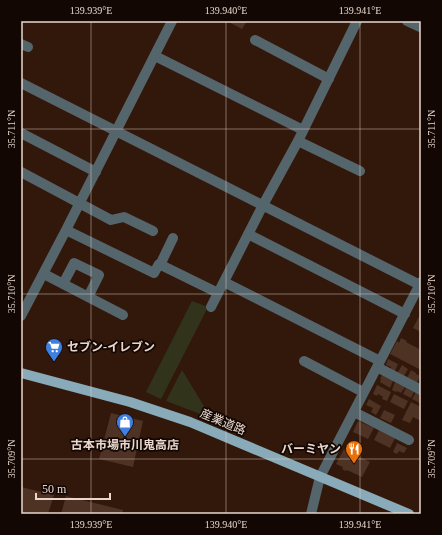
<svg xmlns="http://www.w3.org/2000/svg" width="442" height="535" font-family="'Times New Roman','Noto Sans JP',serif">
<rect width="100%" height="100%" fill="#32180b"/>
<path fill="#31341b" d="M192,301L208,307L161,399L146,392Z
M182,370L211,418L166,401Z"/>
<path fill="#4e3224" d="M227,21H247L242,29Z
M421,313V332L413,328Z
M401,338L407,341L406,342L421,350V370L390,354L397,341L399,343Z
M388,359L398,364L395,371L391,369V367L386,365Z
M402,365L408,369L404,376L398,372Z
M411,370L416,373V374L420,376L417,383L407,378Z
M382,375L393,381L390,388L380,382L381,379H380Z
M395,382L405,387L401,393L397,391L396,392L392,390Z
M377,385L391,392L387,401L382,399L383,397L378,394L377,396L373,394Z
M406,388L414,392L411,398L403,394Z
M416,392L421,395L420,403L412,399Z
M394,394L408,401L404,409L390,402Z
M369,399L381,406L376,415L371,412L373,408L366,405Z
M411,402L421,407V421L413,417L410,423L402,420Z
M384,410L395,415L391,423L380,418Z
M111,413L143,421L133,467L99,459Z
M358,421L374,428L368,439L353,432Z
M379,430L395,438L390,448L374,440Z
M397,443L407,448L404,453L399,451L397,454L393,452Z
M344,449L370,462L362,477L347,470L346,471L342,469L343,467L336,464Z
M21,487L54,495L48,514H21Z
M66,496L123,510L122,514H61Z"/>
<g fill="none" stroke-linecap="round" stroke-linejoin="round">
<path stroke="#55656c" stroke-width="10" d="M407,21L420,27
M255,40L329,79
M21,44L28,47
M155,56L303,130
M21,83L420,285
M21,133L96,172
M298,141L360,171
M21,172L111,220L124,217L153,231
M66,230L154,273L159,264L218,293
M248,234L405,314
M160,265L173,238
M44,274L123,315
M224,282L380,361
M63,284L74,263L99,275L88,297
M211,307L263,205L298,141L357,21
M21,316L66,230L172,21
M304,361L363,392
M377,367L421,390
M354,412L409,440
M311,514L320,477L421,282"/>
<path stroke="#89abb9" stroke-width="10" d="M21,373L130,402L190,422L409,514"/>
</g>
<path fill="none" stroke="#e9d7ce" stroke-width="1" stroke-opacity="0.45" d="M91,21V514M226,21V514M360,21V514M21,129H421M21,294H421M21,459H421"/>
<defs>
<g id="supermarket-pin" transform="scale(0.9)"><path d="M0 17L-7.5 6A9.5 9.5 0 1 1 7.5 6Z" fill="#3f7fe0" stroke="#120703"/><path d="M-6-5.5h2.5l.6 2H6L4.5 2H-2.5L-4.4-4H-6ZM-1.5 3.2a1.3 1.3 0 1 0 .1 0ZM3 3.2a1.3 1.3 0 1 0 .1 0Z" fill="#fff"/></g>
<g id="shop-pin" transform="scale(0.9)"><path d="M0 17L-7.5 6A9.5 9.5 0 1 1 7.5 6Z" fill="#3f7fe0" stroke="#120703"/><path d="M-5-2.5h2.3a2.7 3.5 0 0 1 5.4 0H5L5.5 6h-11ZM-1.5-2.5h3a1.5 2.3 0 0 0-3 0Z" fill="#fff"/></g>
<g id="restaurant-pin" transform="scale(0.9)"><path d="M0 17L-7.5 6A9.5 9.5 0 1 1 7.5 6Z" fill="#e8710a" stroke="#120703"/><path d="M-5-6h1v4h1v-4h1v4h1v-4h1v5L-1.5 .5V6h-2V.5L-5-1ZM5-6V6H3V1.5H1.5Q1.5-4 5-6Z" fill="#fff"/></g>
</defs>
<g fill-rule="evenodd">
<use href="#supermarket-pin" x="54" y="347"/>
<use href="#shop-pin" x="125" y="422"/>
<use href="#restaurant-pin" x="354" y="449"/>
</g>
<g text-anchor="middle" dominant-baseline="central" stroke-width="3.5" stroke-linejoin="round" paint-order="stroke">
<g font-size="12" font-weight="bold" fill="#e9d7ce" stroke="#120703" text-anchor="start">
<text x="67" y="347">セブン-イレブン</text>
<text x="125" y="445" text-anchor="middle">古本市場市川鬼高店</text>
<text x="341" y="449" text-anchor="end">バーミヤン</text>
</g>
<g font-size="12" fill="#e9d7ce" stroke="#120703">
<text transform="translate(223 422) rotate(23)">産業道路</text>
</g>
</g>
<rect width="442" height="535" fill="none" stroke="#120703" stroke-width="44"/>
<path d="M36 493v6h74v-6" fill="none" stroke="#e9d7ce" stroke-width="2"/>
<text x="42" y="493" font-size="12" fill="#e9d7ce" stroke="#120703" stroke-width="3" paint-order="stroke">50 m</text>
<rect x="22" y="22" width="398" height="491" fill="none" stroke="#e9d7ce" stroke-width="1.5"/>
<g font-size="10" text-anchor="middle" fill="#e9d7ce">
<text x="91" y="14">139.939°E</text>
<text x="226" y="14">139.940°E</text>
<text x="360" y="14">139.941°E</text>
<text transform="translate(11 129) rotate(-90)" y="4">35.711°N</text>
<text transform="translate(431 129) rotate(-90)" y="4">35.711°N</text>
<text transform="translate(11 294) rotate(-90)" y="4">35.710°N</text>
<text transform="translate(431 294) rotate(-90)" y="4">35.710°N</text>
<text transform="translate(11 459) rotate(-90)" y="4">35.709°N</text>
<text transform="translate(431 459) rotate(-90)" y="4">35.709°N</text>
<text x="91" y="528">139.939°E</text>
<text x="226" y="528">139.940°E</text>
<text x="360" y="528">139.941°E</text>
</g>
</svg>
